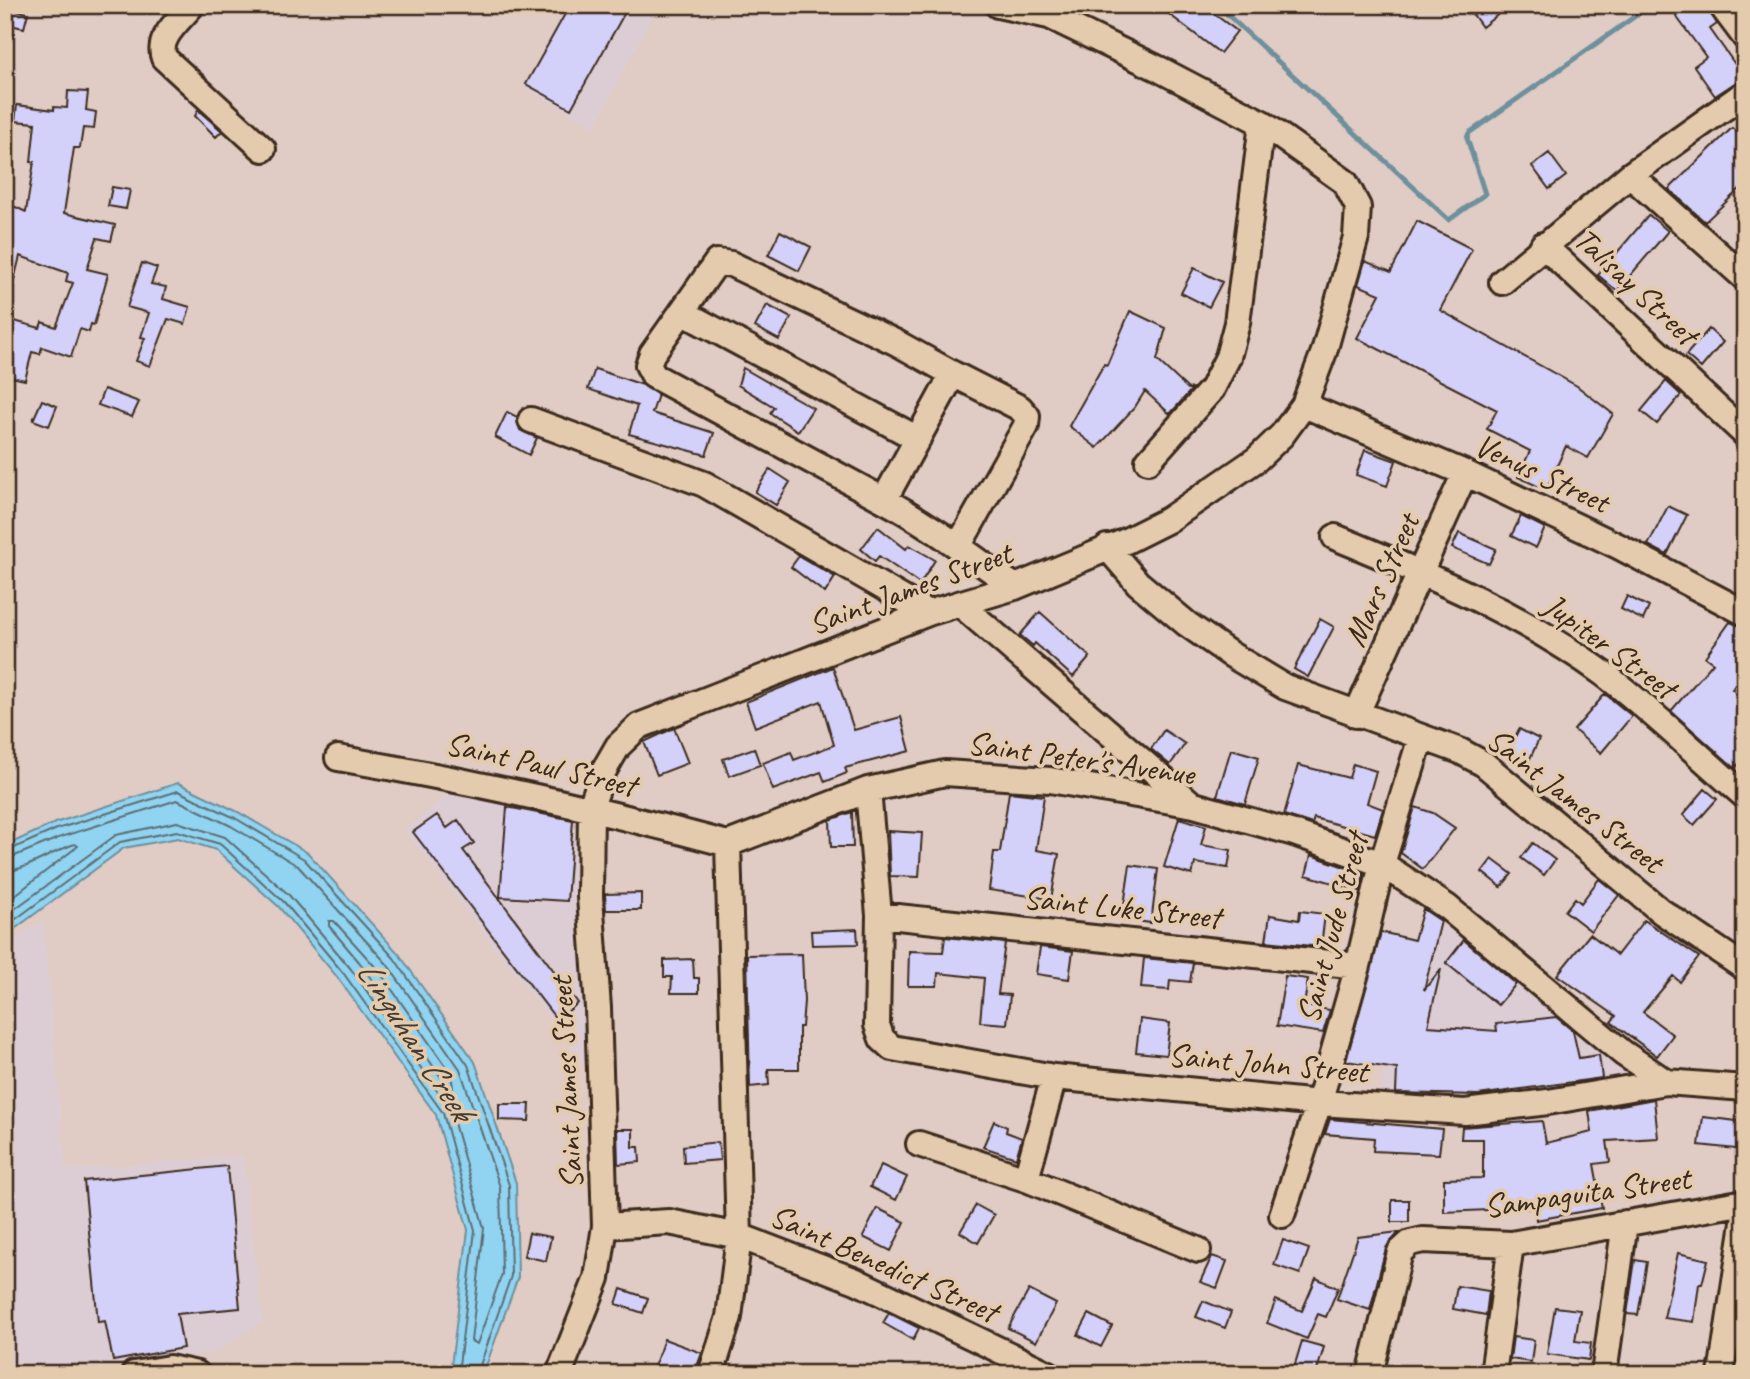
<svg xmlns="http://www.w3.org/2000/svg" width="1750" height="1379" font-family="Caveat,sans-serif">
<rect width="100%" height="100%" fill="#e0ccc4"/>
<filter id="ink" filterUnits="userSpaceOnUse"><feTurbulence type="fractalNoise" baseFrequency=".0143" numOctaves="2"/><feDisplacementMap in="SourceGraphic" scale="14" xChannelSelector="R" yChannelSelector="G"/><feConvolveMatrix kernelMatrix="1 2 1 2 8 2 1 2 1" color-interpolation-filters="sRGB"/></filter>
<g filter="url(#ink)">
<path fill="#dccdd4" d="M568,5H658L595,127L523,87Z
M457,787L587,811L582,909L585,1065L404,830Z
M1445,917L1627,1062L1621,1086L1485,1102L1380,1096L1411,935L1439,941Z
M43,921L66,1170L243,1155L263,1321L218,1352L31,1374H5V945Z"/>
<path fill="#c7e198" stroke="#81865b" stroke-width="2" d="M1731,1333L1745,1335V1374H1722Z"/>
<path fill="#90d4f2" stroke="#6e909d" stroke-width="2" d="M178,783L238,812L308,853L399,954L475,1062L516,1183L518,1277L483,1374H450L468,1230L436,1115L338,978L279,907L216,850L178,838L124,848L5,936V846L55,823Z"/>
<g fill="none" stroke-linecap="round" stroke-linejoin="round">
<path stroke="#5d6e73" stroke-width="2" d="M5,852L57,829L178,791L235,818L304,859L394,958L468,1065L509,1185L511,1276L477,1374
M5,860L61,837L177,800L231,826L298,866L387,964L460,1069L500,1187L502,1274L477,1344L471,1341L484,1228L450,1109L351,969L289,895L225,837L177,822L116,835L5,916
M5,871C29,870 52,851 75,844L78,846L5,903
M329,921H334L379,971L451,1074L453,1088L448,1087L360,963L329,926Z
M5,927L120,842L177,831L220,844L284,902L344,974L443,1113L475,1230L458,1374"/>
<path stroke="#6e909d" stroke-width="5" d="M1217,5L1449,220L1485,194L1467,138L1469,133L1651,5"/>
</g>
<path fill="#d3d0f9" stroke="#3b2a1e" stroke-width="2" d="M570,5H629L571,109L526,84Z
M1157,5H1202L1237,31L1220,53Z
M1466,5H1510L1482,27Z
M1691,5H1706L1717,24L1710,29L1744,77L1715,96L1694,66L1706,57L1676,16Z
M9,9L28,13L24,28L5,24Z
M68,91L88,92L86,110L96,112L94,129L83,128L80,148H74L64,213L115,225L111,241L97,238L87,269L108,274L94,325L91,324L89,332L80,329L71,357L42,347L40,354L32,352L25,380L7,376L11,358L5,356L7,319L40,328L42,322L56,327L73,283L66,281L68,273L20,256L11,292H5V202L26,212L34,162H31L35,123L15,121L17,105L54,110V107L67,108Z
M198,110L222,131L216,137L195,116Z
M1732,128L1745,140V184L1705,222L1669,189Z
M1549,153L1566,176L1549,189L1532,166Z
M112,187L130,190L126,209L108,206Z
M1649,215L1668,231L1617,291L1598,275Z
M1417,221L1472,249L1440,310L1577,386L1613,414L1588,458L1566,446L1546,490L1518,477L1530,451L1487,429L1497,410L1357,338L1380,294L1358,285L1365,261L1391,272Z
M780,231L811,247L799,271L768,255Z
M142,263L157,268L151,284L166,287L163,299L190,307L185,324L168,319L150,366L136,361L145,338L141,337L149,313L127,307Z
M1194,268L1222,282L1209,307L1181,293Z
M767,305L791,318L779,340L755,327Z
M1130,311L1166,328L1157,360L1188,389L1193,388L1170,414L1145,391L1135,407L1097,448L1069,426L1104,364L1107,365Z
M1709,329L1723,342L1701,368L1686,355Z
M743,368L813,408L798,431L770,413L774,407L738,385Z
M595,369L643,385L658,395L652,413L714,433L706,455L629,434L637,406L588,389Z
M1666,381L1681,395L1657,424L1641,411Z
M104,389L139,402L132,417L98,405Z
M42,400L57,406L49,426L33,420Z
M507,412L517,417L520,430L537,438L529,455L495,437Z
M1365,450L1396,461L1387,486L1356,475Z
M770,469L790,482L776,505L755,492Z
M1668,506L1687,515L1667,555L1648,545Z
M1521,516L1545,528L1536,548L1511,536Z
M878,527L906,549L909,545L935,560L920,584L879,556L875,561L861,549Z
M1459,533L1496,549L1489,564L1452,548Z
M799,556L835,577L825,593L791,567Z
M1627,596L1649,607L1643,620L1621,609Z
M1040,612L1090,657L1073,677L1035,643L1033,646L1020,635Z
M1320,619L1334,627L1308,677L1294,669Z
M1730,622L1745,628V672L1732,689L1745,700V757L1735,768L1671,711L1713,663L1705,657Z
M833,667L854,730L901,717L910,751L845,768L847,773L825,782L821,772L773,790L763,763L791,752L794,760L834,745L821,701L755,727L746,702Z
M1605,694L1632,716L1601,753L1574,730Z
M674,728L688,763L657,775L644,742Z
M1519,729L1539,739L1528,763L1507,753Z
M1164,730L1185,744L1170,765L1151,749Z
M754,748L760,765L729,776L723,759Z
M1231,749L1259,757L1245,804L1217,796Z
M1353,764L1376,771L1367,803L1383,809L1375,835L1314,818L1312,824L1284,815L1298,765L1349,778Z
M1705,789L1717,799L1694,825L1683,815Z
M1009,792L1044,796L1036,850L1059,854L1051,899L989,890L994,852H1000Z
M507,807L573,820L567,901L500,897Z
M1415,807L1433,813L1455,828L1423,869L1401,853Z
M852,812L853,847H831L830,820Z
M437,815L447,828L458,820L474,843L463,850L578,1003L557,1020L413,832Z
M1179,818L1206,826L1201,845L1231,850L1228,868L1195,863L1192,875L1164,867Z
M888,831L922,833L919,877L890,876Z
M1533,843L1555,860L1544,875L1521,858Z
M1311,855L1364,874L1360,891L1306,875Z
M1492,859L1512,874L1501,887L1482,872Z
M1130,865L1158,869L1151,923L1122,919Z
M1599,879L1619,895L1591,931L1565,911L1575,898L1581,903Z
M641,893V910H606L605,894Z
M1423,909L1441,921L1424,990L1441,969L1428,1026L1497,1031L1496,1024L1556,1017L1573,1031L1579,1058L1599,1055L1602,1078L1478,1095L1396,1093L1397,1069L1346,1061L1381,932L1414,940Z
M1300,911L1325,914L1321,947L1266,941L1270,915L1299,920Z
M1644,920L1699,957L1680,982L1673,976L1643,1012L1673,1035L1657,1056L1611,1022L1616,1016L1557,975L1590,934L1617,955Z
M857,929L858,944L812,945L811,931Z
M945,937L1005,943L998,994L1010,995L1007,1024L980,1022L984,978L938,973L937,986H908L909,951L943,952Z
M1464,940L1516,984L1498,1005L1446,963Z
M1040,947L1073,951L1069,979L1036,974Z
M802,954L804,1001L802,1027H799V1069H768L769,1085L750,1087L747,955Z
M1144,958L1193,963L1190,982L1170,980L1169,990L1141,988Z
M693,959L694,978H699V993H671L672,977H664V960Z
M1285,976L1308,979L1304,1006L1330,1010L1323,1033L1277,1026Z
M1140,1019L1170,1023L1166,1055L1136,1052Z
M1654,1099L1658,1138L1607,1141L1610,1162L1594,1164L1602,1208L1536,1220L1535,1208L1444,1212V1179L1483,1178V1139H1461L1462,1127L1542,1121L1546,1143L1592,1132L1589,1111Z
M499,1104H530L529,1121L499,1120Z
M1703,1117L1745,1122V1150L1699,1145Z
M1330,1119L1442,1129L1439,1154L1373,1151L1374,1138L1325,1134Z
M994,1121L1007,1127L1006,1132L1022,1138L1016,1158L983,1147Z
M617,1129H633V1147H639L640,1162L618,1164Z
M718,1142L720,1160L684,1163L683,1146Z
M881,1165L907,1177L896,1200L870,1187Z
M227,1166L240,1308L177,1314L183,1348L113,1361L105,1321L98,1322L84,1181Z
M1392,1200H1409V1222H1392Z
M976,1205L994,1215L978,1243L960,1232Z
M877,1208L905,1222L891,1251L863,1237Z
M1399,1232L1386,1248L1370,1310L1337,1299L1358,1237Z
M529,1233L551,1237L546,1261L524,1256Z
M1283,1240L1309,1249L1300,1274L1274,1265Z
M1678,1253L1708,1260L1702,1284H1699L1694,1322L1664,1318Z
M1212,1256L1227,1261L1217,1288L1200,1282Z
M1635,1260L1647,1262L1638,1315L1627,1314Z
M1316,1278L1338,1288L1326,1317L1318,1314L1307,1339L1267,1323L1276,1300L1302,1311Z
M1457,1286L1489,1291L1486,1315L1453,1309Z
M621,1289L648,1298L643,1313L616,1304Z
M1029,1290L1056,1304L1036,1342L1008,1328Z
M1203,1301L1231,1312L1225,1328L1196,1317Z
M1555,1307L1580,1310L1575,1341L1591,1343L1589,1360L1547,1354Z
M889,1313L919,1328L913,1340L883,1323Z
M1089,1314L1112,1326L1101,1347L1078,1335Z
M1513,1337L1534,1340L1531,1362L1510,1359Z
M664,1339L702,1353L694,1374H664L653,1370Z
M1302,1341L1324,1347L1316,1374H1292Z"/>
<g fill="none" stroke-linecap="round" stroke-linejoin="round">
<g stroke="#3b2a1e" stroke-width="30">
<path id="minor" d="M192,5C180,20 156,38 164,58L263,149
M1721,5L1745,37
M1630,175L1745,278
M1543,245L1745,434
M1502,282L1630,175L1745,93
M682,312L918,439
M953,374L1020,408L1027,416L1026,426L959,545
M1304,405L1465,473L1618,546L1745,613
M531,420L704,484L928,613
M1148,461L1212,389L1228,357L1237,323L1262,123
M884,500L953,374L897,343L731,264L717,262L652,354L648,365L654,376L884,500C931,525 972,557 1015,587
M1335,537C1428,575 1522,614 1604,674C1653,711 1698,756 1745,796
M1107,547L1138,583L1187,624L1230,654L1285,687L1460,751L1484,764L1662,912L1745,968
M961,605L1193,805
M1356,715L1465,473
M338,758C470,781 599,809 728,844
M868,790L879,915L877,1025L882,1039L892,1048L1054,1077L1319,1103L1465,1112L1548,1102L1666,1082
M728,844L868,790L945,773L1050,780L1194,805L1294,833L1382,864L1447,907L1623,1053L1666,1082L1745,1088
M879,915L1358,966
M919,1144L1026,1179L1198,1250
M1026,1179L1054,1077
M1282,1215L1319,1103L1358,966L1382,864L1421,737
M605,1226L669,1222L739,1236L856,1281L1049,1374
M134,1374L169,1368L197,1374
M559,1374L597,1278L605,1226L598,1008L590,897L591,807L603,772L618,746L639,726L928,613L1015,587L1126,541L1168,520L1257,459L1282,435L1304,405L1324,352L1356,237L1358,207L1345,182L1262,123L1159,69L1049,16L998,5
M711,1374L729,1317L739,1236L728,844
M1370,1374L1400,1252L1410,1243L1423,1240L1511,1244L1745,1202
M1493,1374L1511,1244
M1604,1374L1625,1223
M1721,1374L1745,1216"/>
</g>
<use href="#minor" stroke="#e5cbad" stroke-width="24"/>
</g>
</g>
<g text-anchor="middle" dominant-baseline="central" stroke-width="7" stroke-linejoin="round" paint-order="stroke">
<g font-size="33" fill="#3b2a1e" stroke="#e5cbad">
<text transform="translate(1636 286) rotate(43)">Talisay Street</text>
<text transform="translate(1542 473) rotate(25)">Venus Street</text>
<text transform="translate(1381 580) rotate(-66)">Mars Street</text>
<text transform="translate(910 588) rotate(-20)">Saint James Street</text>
<text transform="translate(1610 646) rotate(36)">Jupiter Street</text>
<text transform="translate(1081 758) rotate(8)">Saint Peter's Avenue</text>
<text transform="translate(541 764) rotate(13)">Saint Paul Street</text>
<text transform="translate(1575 800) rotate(38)">Saint James Street</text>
<text transform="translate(1122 907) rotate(6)">Saint Luke Street</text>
<text transform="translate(1332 928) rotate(-75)">Saint Jude Street</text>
<text transform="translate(1268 1063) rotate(5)">Saint John Street</text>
<text transform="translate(566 1083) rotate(-93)">Saint James Street</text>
<text transform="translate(1587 1192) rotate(-8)">Sampaguita Street</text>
<text transform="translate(884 1263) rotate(24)">Saint Benedict Street</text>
</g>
<g font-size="35" font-style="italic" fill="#443b33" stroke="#e5cbad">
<text transform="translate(415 1040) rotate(57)">Linguhan Creek</text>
</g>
</g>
<rect width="1750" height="1379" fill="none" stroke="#e5cbad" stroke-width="28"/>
<rect x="14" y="14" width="1722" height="1351" fill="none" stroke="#3b2a1e" stroke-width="2.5" filter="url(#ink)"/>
</svg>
